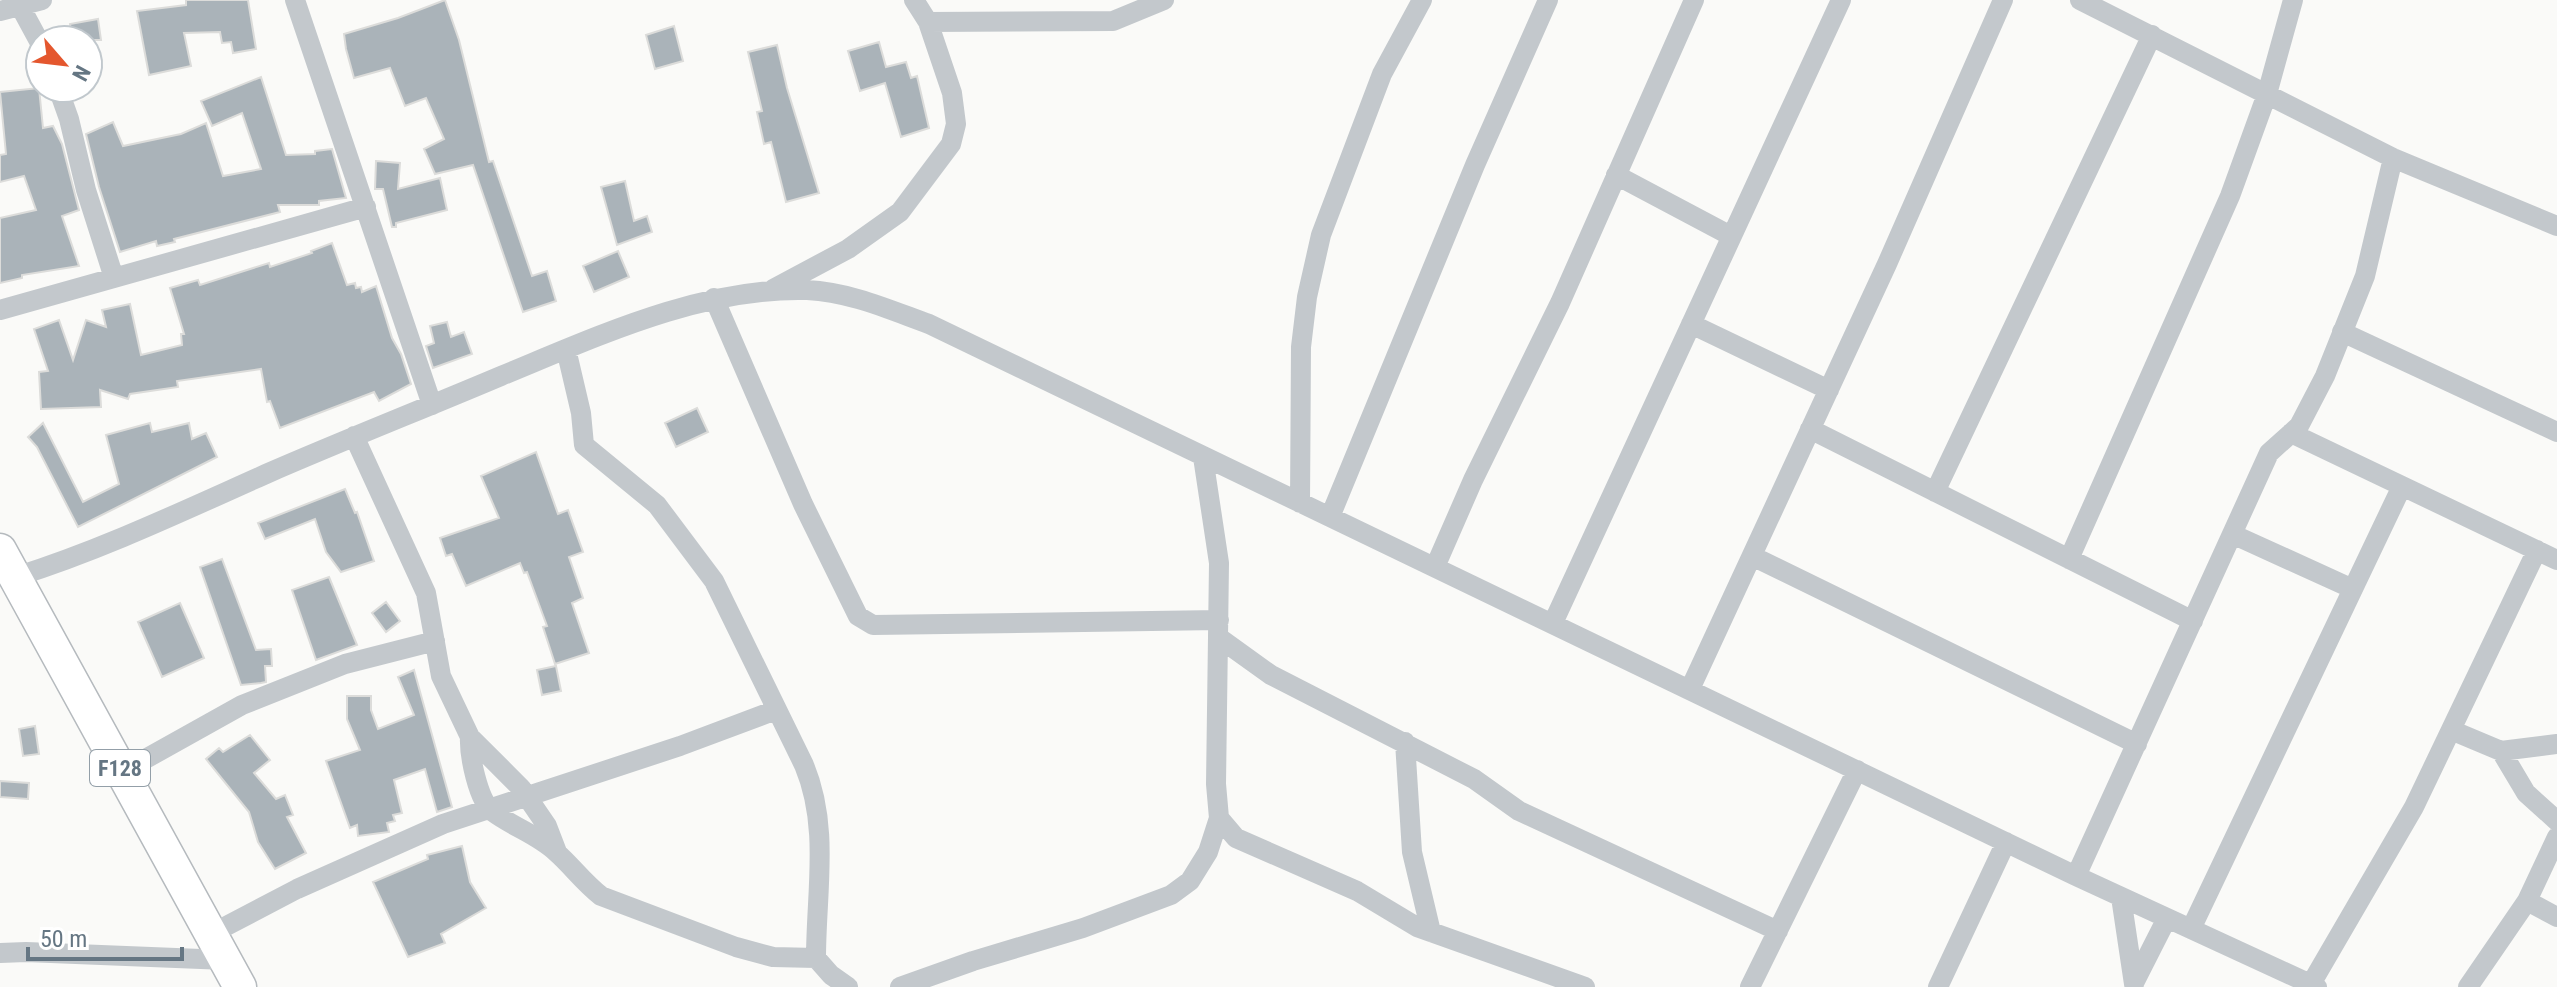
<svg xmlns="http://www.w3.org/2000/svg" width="2557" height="987" font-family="'Roboto Condensed',sans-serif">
<rect width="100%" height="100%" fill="#fafaf8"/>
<path fill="#aab3b9" stroke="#dcdcda" stroke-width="2" d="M186,0H248L256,49L233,53L231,42L222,43L220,32L184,33L191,66L149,75L137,11L186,5Z
M445,0L459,40L489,162L493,161L532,276L547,271L556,301L523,312L473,165L435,174L424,149L444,139L426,98L405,106L390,68L354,78L346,49L344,34L398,18Z
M98,19L101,40H72L70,24Z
M674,26L683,61L655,69L646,35Z
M879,42L886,67L906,62L911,78L917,76L929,128L901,137L885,83L860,91L848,51Z
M777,45L787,88L819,193L786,202L771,142L764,144L757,112L762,111L748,52Z
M261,77L286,155L315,154V151L332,149L346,198L319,201V205H278L280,212L174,239L175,242L157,246L156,241L120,252L99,187L86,134L113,122L123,146L181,134L206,123L223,176L261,169L242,113L212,126L201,101Z
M39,88L43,128L53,126L62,144L79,210L62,216L79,266L22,275V278L0,283V218L36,210L24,176L0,182V155L6,154L0,92Z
M376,161L400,163L398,189L440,178L447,210L396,223V227H392L383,189H375Z
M625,181L634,221L647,216L652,232L617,245L601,187Z
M332,243L347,285L355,283L356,288L361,287L362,292L376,286L392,338L401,354L411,384L379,401L374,392L280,428L270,401L267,402L261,369L177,381L178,387L130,394L128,399L100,390L101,407L41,409L39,372L48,371L34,329L59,320L73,360L86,320L106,327L102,310L130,304L141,355L182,345L181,334H184L170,288L198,280L200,285L269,263L270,267L312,253L311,251Z
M618,251L629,277L594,292L583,266Z
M447,322L451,337L464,332L472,354L433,368L426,346L434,343L430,326Z
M697,408L708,432L676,447L665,423Z
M43,423L83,502L119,484L106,435L150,423L152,432L189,423L192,439L206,433L217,457L78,527L37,447L28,437Z
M536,452L558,514L568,510L583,552L569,557L583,598L572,603L589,653L555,664L543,627L547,626L527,572L524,573L520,563L466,586L452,554L446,556L440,538L499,518L481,476Z
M345,489L355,513L357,512L374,561L341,572L326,552L315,519L265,539L258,523Z
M222,559L256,650L271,649L272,666H265L266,682L261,683L241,685L200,567Z
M329,577L357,645L316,660L292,590Z
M386,602L400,621L386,632L372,613Z
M180,603L204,658L162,677L138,622Z
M556,666L561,691L542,695L537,670Z
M414,670L452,807L437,812L425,769L394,780L402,813L393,815L395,821L387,823L389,832L358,836L357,825L350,828L326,761L360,750L347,719V696H371V710L378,729L414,715L398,677Z
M35,726L39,754L23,756L19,729Z
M250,735L270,760L254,773L276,799L285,795L293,815L287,817L306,853L275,869L258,842L249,812L206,759L219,748L223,752Z
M0,781L29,783L28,799L0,797Z
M462,846L470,882L486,908L441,934L445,943L408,957L373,882L428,859L427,855Z"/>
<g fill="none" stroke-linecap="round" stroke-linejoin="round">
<g stroke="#b5babe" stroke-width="35">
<path id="primary" d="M0,550L240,987"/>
</g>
<path stroke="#c3c8cc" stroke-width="20" d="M295,0L432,405
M2080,0L2393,158L2557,226
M20,6L40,43
M0,11L42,0
M928,22L1113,21L1164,0
M58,88L69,119L86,190L114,278
M1616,175L1731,236
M773,289L848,249L900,212L951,144L956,124L952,93L928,22L914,0
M714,298L803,504L858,616L873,625L1219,620
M0,310L366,207
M1691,324L1829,390
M2342,332L2557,432
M566,349L581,413L584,445L657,505L714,581L804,765C830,827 816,892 816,958L831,975L848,987
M1810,429L2193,621
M2291,433L2557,560
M354,436L426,593L441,676L470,737L521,788L547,826L557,852
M1935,492L2152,35
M1300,503L1301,347L1307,297L1321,235L1382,74L1422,0
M1330,517L1475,165L1548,0
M2232,534L2353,589
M1752,556L2137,744
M2069,559L2230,196L2267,94L2293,0
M1435,567L1473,480L1560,303L1694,0
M7,576L15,577C101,550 183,511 266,474C344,440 423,409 501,376C596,337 702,287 807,290C850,292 890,310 929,324L2076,876L2317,987
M1553,623L1841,0
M1218,637L1271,675L1474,779L1519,811L1778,931
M1690,689L1887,264L2003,0
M2451,730L2501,751L2557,744
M470,737C469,755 478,801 493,812C513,827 538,835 556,852C572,866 583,882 601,896L736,947L773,957L816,958
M1405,742L1412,852L1431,932
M2501,751L2526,793L2557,821
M122,772L242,705L345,664L435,641
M1219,818L1236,838L1357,891L1417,927L1585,987
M2076,876L2269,453L2299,426L2325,376L2365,276L2393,158
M2121,897L2134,984
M2527,901L2557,917
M2191,929L2402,486
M211,934L297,889L443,824L680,746L776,710
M0,953L26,952L226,960
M2134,983L2167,918
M2311,984L2414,807L2537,550
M900,987L973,961L1083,928L1171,895L1190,881L1208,852L1219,818L1216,784L1219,563L1203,457
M1750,987L1857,770
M1938,987L2006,842
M2468,987L2527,901L2557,837"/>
<use href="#primary" stroke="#fff" stroke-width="32"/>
</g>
<g text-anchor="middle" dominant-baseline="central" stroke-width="8" stroke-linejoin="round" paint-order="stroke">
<rect fill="#fff" stroke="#939fa8" stroke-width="2" x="90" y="750" width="60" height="36" rx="6"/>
<g font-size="22" font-weight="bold" fill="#657683">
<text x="120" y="768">F128</text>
</g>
</g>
<g transform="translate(64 64) rotate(118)"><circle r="38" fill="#ffffff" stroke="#c1c8cd" stroke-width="2"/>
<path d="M0-6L14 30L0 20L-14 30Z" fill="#e4572e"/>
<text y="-12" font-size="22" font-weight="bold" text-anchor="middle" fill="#657683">N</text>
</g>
<path d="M28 947v12h154v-12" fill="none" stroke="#657683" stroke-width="4"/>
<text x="40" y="947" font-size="24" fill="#657683" stroke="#ffffff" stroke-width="6" paint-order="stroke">50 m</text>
</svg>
